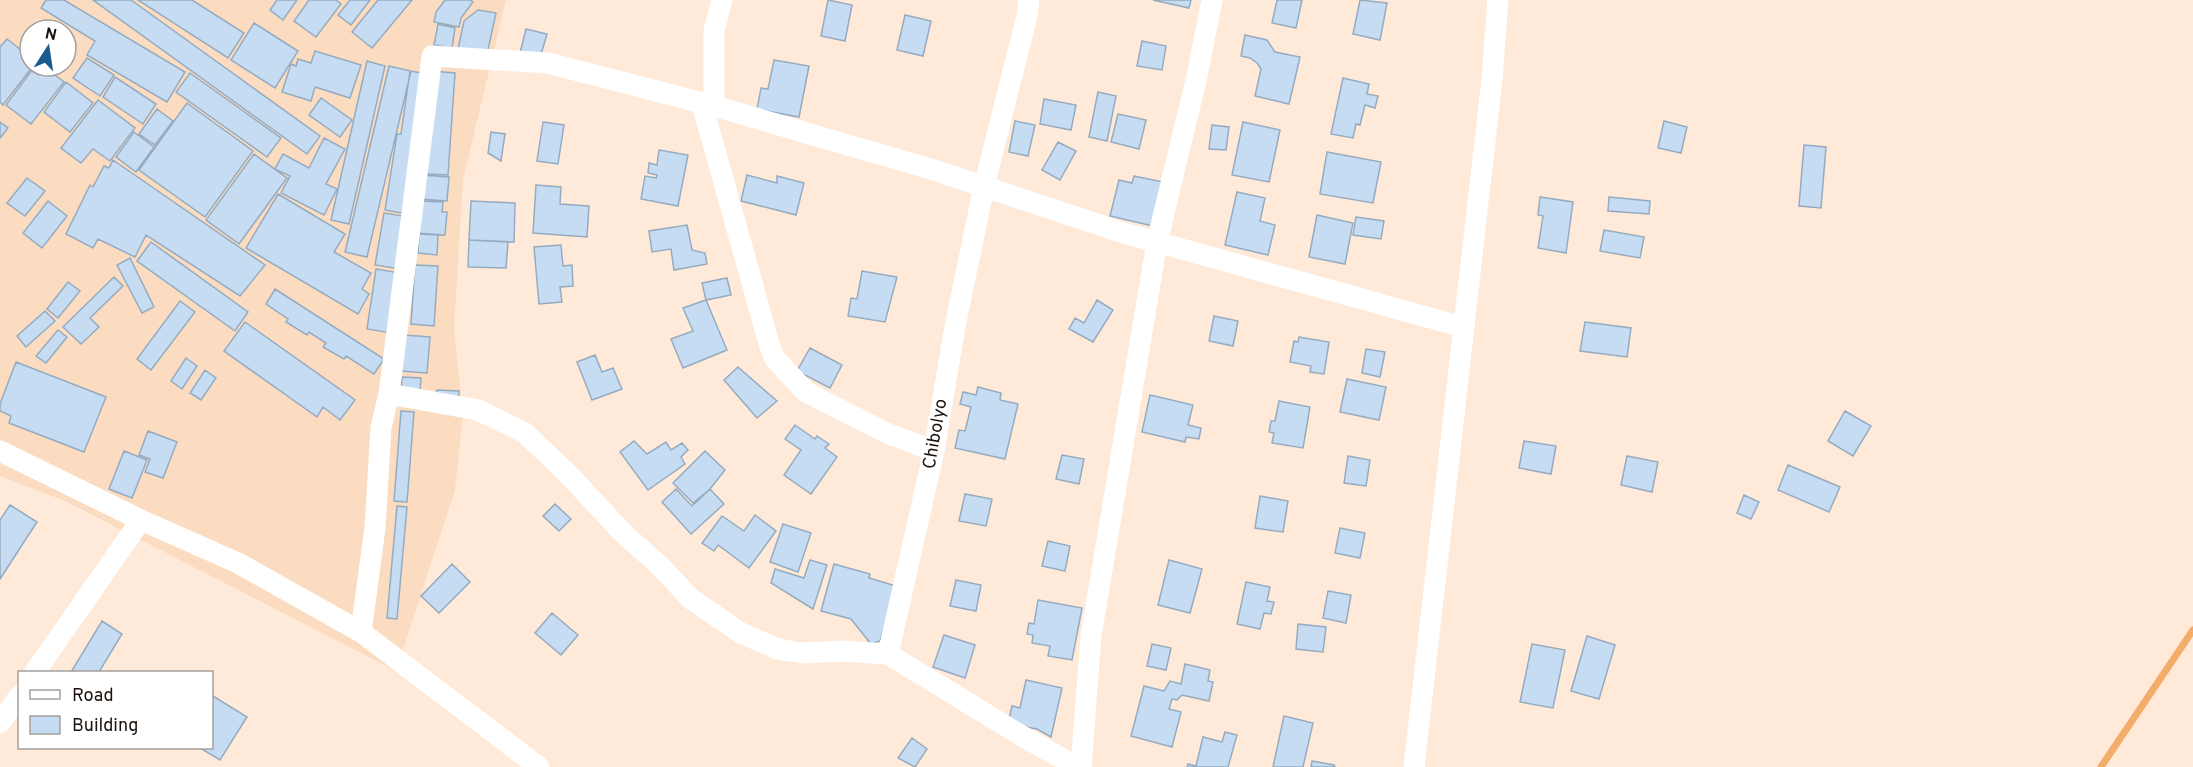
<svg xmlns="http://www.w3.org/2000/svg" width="2193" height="767" font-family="Overpass,sans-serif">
<rect width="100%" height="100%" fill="#ffead9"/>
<path fill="#fbdcc1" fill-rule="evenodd" d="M0,0H506L463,180L454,330L463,413L455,490L396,671L65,501L0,476ZM30,30H66V66H30Z"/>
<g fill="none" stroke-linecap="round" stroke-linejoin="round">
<path stroke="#f4ac6a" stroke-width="7" d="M2101,767L2193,630"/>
</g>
<path fill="#c6dcf3" stroke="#95abc0" stroke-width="1.5" d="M46,0H64L185,72L167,102L87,55L95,41L41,8Z
M93,0H131L320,136L307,154Z
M138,0H192L244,33L228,58Z
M277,0H297L283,20L270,10Z
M309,0H336L341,4L316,37L294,21Z
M350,0H370L351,25L338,15Z
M378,0H412L372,48L352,32Z
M445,0H470L473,2L461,18L459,27L434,22L436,12Z
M828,0L852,5L845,41L821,36Z
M1153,0H1191L1189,8Z
M1277,0H1302L1296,28L1272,23Z
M1360,0L1387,3L1380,40L1353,34Z
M478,10L496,13L487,54L458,49L464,21Z
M905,15L931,21L923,56L897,50Z
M254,23L298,51L275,88L231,60Z
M438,24L455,28L452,48L434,45Z
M526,29L547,34L540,58L520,53Z
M1245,35L1267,40L1275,52L1300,57L1289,104L1255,96L1261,69L1257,63L1250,58L1241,56Z
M7,39L30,57V66H33L3,105L0,102V47Z
M1142,41L1166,46L1162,70L1137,66Z
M315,51L361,65L350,98L315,87L311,101L282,92L291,64L296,66L298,59L311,63Z
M87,58L114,75L100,96L73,78Z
M774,60L809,66L799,117L757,109L761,88L768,89Z
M367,61L385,66L349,224L331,220Z
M35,66H43L64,82L31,124L6,105Z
M389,66L411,71L367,257L345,252Z
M410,71L429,74L407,214L385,210L397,134H401Z
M432,71L455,73L448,175L426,174Z
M190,73L281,138L267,157L176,92Z
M115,77L156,104L143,124L103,97Z
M1343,78L1369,84L1367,94L1378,96L1375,108L1365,105L1360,125L1356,124L1353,138L1331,134Z
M66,82L93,103L70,132L44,112Z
M1098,92L1116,96L1107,141L1089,137Z
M321,98L352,120L340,137L309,115Z
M1044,99L1076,105L1071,130L1040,124Z
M98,100L135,128L110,161L93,149L81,163L61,148Z
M187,103L253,151L205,217L139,170Z
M157,109L173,121L155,145L139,134Z
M1118,114L1146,120L1139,149L1111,142Z
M1015,121L1035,125L1028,156L1009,152Z
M1664,121L1687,127L1681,153L1658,148Z
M0,122L8,128L0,138Z
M543,122L564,125L558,164L537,161Z
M1243,122L1280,130L1269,182L1232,175Z
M1212,125L1229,127L1226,150L1209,149Z
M134,132L154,147L136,172L116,157Z
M491,132L505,134L501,161L488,153Z
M324,138L345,149L326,184L337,189L324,215L281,193L290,176L275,169L283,154L309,168Z
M1058,142L1076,151L1060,180L1042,170Z
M1804,145L1826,147L1821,208L1799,206Z
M659,150L688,155L678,206L641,199L645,176L656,178L657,175L648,173L649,163L657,165Z
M1327,152L1381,162L1373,203L1320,194Z
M254,154L287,178L239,244L206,220Z
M113,160L265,265L240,296L146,235L135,257L98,239L93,248L66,234L90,185L93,187L104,166L109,168Z
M422,175L449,177L447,201L420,199Z
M747,175L777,183V176L804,183L796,215L741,201Z
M1134,176L1163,182L1153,226L1110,216L1119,180L1132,183Z
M27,178L45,191L25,216L7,203Z
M536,185L561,187L560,204L589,206L587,237L533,233Z
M1237,192L1265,198L1260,221L1275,225L1268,255L1225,245Z
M278,194L345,234L334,252L371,273L362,289L369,294L358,314L246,248Z
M1540,197L1573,202L1566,253L1538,248L1543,216L1538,215Z
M1609,197L1650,201L1649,214L1608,211Z
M48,201L67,216L42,248L23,233Z
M422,201L443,202L442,212H447L445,235L415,233Z
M471,201L515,203L514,242L469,240Z
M384,213L409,217L400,269L375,265Z
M1317,215L1353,223L1345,264L1309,257Z
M1356,217L1384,221L1381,239L1353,235Z
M687,225L692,250L705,253L707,264L674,270L671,249L652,252L649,231Z
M1604,230L1644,237L1640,258L1600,251Z
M419,234L438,235L437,255L418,253Z
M469,240L508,242L506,268L468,267Z
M151,242L248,312L235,331L137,261Z
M561,245L563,266L572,265L573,286L560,287L562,302L539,304L534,247Z
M130,258L154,307L142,313L117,265Z
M415,265L438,266L434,326L411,324Z
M376,269L400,273L391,333L367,329Z
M862,271L897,277L885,322L848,316L851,298L857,299Z
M114,277L123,286L90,318L99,327L81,344L63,327Z
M727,278L731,295L706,300L702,283Z
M68,282L80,291L58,318L47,309Z
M275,289L384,359L374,374L346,356L344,359L323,347L326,343L309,332L307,335L286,322L288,319L266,304Z
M706,300L727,350L683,368L671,339L693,331L683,308Z
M1097,300L1113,310L1093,342L1069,329L1075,318L1084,323Z
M180,301L195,312L151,370L137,359Z
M45,311L55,321L26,347L17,336Z
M1214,316L1238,321L1233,346L1209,341Z
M245,322L355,400L340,420L323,407L317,417L224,351Z
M1585,322L1631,328L1627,357L1580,351Z
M58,330L67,337L46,363L36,356Z
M404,335L430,337L427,373L401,371Z
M1299,337L1329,342L1324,374L1310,372L1311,366L1290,362L1294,341L1298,342Z
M810,348L842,365L830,388L797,371Z
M1366,349L1385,352L1380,377L1362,373Z
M595,355L602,372L613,368L622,389L592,400L577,362Z
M186,358L197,366L182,389L171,381Z
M16,362L106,397L84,452L9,423L11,416L0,411V404Z
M738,367L777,401L757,418L724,380Z
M205,370L216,378L201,400L190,393Z
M402,377L421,378L420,393L401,392Z
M1347,379L1386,387L1379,420L1340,412Z
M978,387L1001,393L1000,400L1018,404L1005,459L955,448L959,430L965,431L971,407L960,404L963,392L976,395Z
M437,390L459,391L458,401L436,400Z
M1150,395L1193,405L1188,425L1201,428L1199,439L1186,437L1185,442L1142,432Z
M1279,401L1310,407L1303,448L1272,443L1274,433L1269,432L1271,421H1275Z
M401,411L414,412L407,502L394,501Z
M1845,411L1871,426L1853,456L1828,441Z
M795,425L815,439L817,436L829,444L825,448L837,457L811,494L784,475L801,450L785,439Z
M148,431L177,442L163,478L145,472L150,459L139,455Z
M634,441L647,454L666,442L671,450L682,443L688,450L681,457L685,464L648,490L620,452Z
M1524,441L1556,446L1551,474L1519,468Z
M124,451L147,460L132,498L109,489Z
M705,451L725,470L710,489L693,503L673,483Z
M1062,455L1084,459L1079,484L1056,479Z
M1348,456L1370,460L1366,486L1344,483Z
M1627,456L1658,462L1652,492L1621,485Z
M1788,465L1840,487L1829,512L1778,490Z
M676,489L692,506L710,489L724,504L691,534L662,502Z
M965,494L992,499L986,526L959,521Z
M1744,495L1759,502L1751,519L1737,513Z
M1260,496L1288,501L1283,532L1255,528Z
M555,504L571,519L559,531L543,516Z
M10,505L37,522L0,579V520Z
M397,506L407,507L397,619L387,618Z
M755,515L776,531L749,568L718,545L714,551L702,543L722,516L744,531Z
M783,524L811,533L798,572L770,562Z
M1340,528L1365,533L1360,558L1335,553Z
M1048,541L1070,546L1065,571L1042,566Z
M810,560L827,565L813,609L771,583L775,569L804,578Z
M1169,560L1202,569L1190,613L1158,605Z
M452,564L470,582L439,613L421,596Z
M834,564L870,574L869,578L896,586L880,641L871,644L851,619L821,611Z
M956,580L981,585L976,611L950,606Z
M1246,582L1270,587L1267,601L1274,602L1271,614L1264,613L1260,629L1237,624Z
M1328,591L1351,595L1346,623L1323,618Z
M1038,600L1082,608L1072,660L1048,656L1050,646L1032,643L1033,635L1027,634L1029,623L1034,624Z
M552,613L578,635L561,655L535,633Z
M102,621L122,634L99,672H71Z
M1298,624L1326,627L1323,652L1296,649Z
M944,635L975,645L965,678L933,667Z
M1587,636L1615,645L1599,699L1571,691Z
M1152,644L1171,648L1166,670L1147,666Z
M1532,644L1565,650L1553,708L1520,702Z
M1185,664L1210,670L1208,681L1213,682L1209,701L1182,695L1177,700L1172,699L1169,709L1181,712L1172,747L1131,736L1144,686L1164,691L1170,681L1181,684Z
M1026,680L1062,688L1051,737L1037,729L1019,726L1009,719L1012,706L1020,708Z
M213,696L247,717L220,760L200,748H212V699Z
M1284,716L1313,723L1303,767H1273Z
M1225,732L1237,735L1228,767H1187L1188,764L1196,766L1203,737L1222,742Z
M912,738L927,749L915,767L898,758Z
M1312,761L1334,765L1335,767H1311Z"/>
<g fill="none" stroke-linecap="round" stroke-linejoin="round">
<path stroke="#fff" stroke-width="21" d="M1029,0L1027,16L984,187L956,321L934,451L888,654L1022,736L1077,767
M702,104L770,347L775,359L806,392L889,434L934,451
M714,106V31L722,0
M389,394L478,410L525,433L569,475L624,534L659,565L691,599L741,633L778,649L802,653L844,651L888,654
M0,451L141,520L238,563L361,632L539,767
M361,632L375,528L381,427L389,394L432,56L548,63L714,106L934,170L1124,233L1463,327
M35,672L141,520
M0,723L20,695
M1081,767L1091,636L1157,242L1197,76L1212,0
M1414,767L1492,79L1498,0"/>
</g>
<g text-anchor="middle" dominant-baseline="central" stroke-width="4.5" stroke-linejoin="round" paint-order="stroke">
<g font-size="18" fill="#1b120b" stroke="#fff">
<text transform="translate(936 434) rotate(-80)">Chibolyo</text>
</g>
</g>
<rect x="18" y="671" width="195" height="78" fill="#ffffff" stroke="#a4a09d" stroke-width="1.5"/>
<rect x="30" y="690" width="30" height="9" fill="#ffffff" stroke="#a4a09d" stroke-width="1.5"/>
<text x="72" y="701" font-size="18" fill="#1b120b">Road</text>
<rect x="30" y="716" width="30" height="18" fill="#c6dcf3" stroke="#a4a09d" stroke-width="1.5"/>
<text x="72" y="731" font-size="18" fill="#1b120b">Building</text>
<g transform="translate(48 48) rotate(12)"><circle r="28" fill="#ffffff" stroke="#a4a09d" stroke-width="1.5"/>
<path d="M0-4.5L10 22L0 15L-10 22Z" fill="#195a90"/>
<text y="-9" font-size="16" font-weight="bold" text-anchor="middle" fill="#1b120b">N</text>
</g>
</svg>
